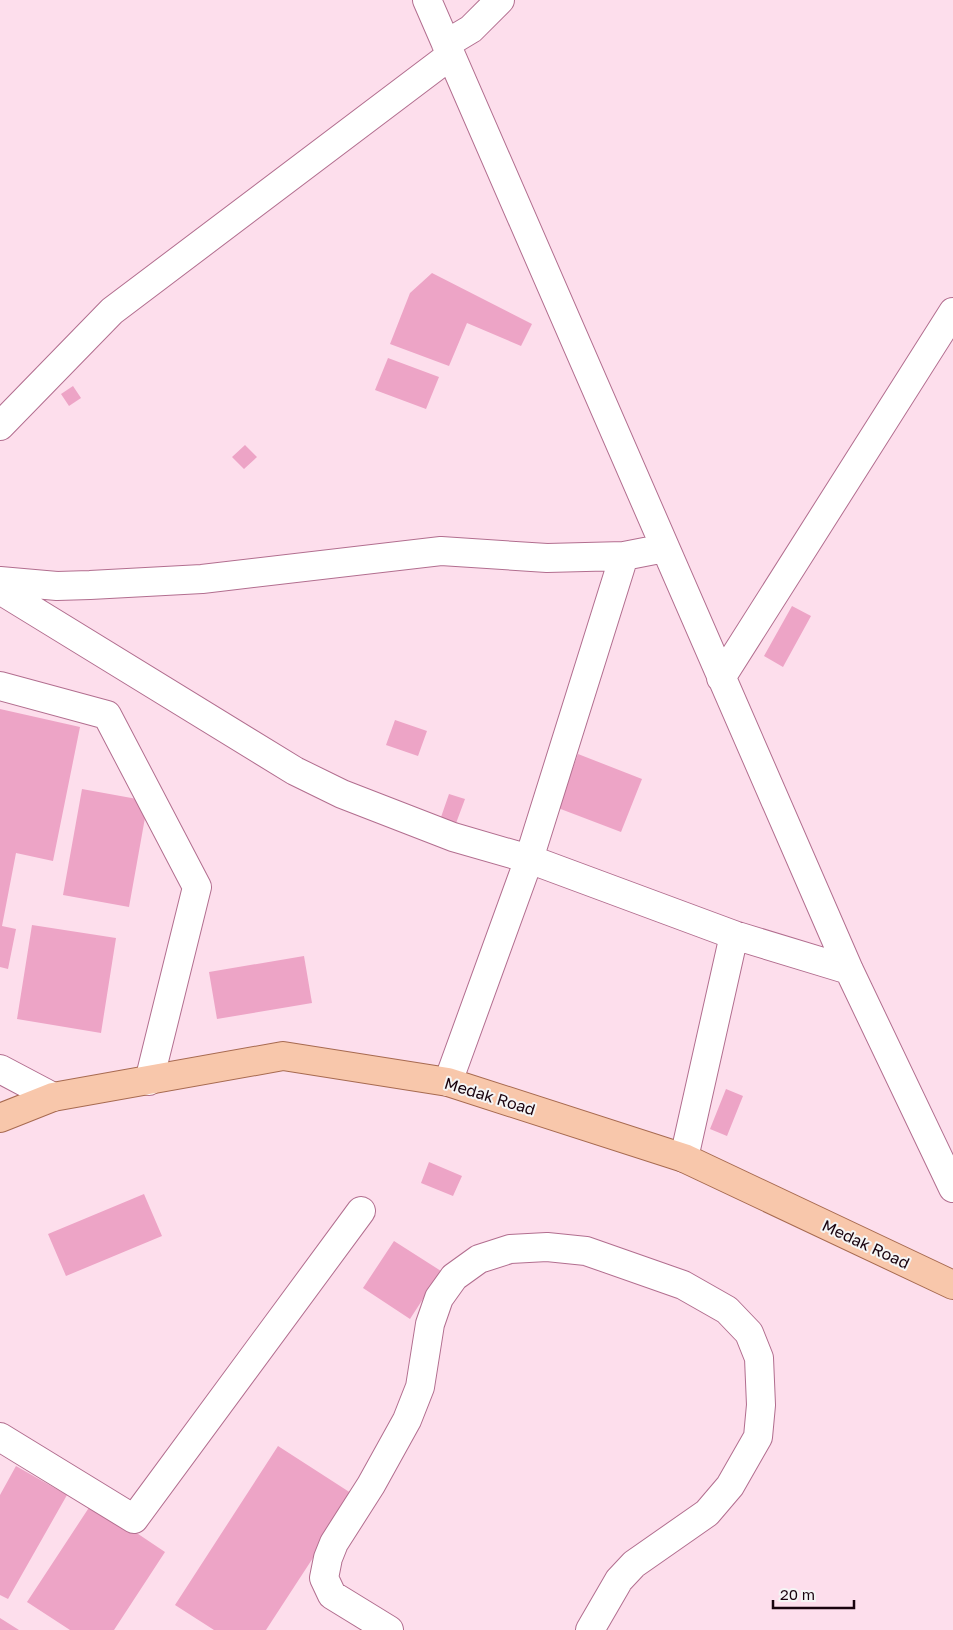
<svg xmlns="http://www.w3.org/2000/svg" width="953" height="1630" font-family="'Golos Text',sans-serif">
<rect width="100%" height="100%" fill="#fddeec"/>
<path fill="#eda4c6" d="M432,273L532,324L521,346L467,323L449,366L390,344L410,293Z
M388,358L439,377L426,409L375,390Z
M73,386L81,398L69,406L61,394Z
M245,445L257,457L244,469L232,457Z
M792,606L811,616L783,667L764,656Z
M0,709L80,727L53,861L16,853L2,926L16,929L8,969L0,967Z
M395,720L427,731L418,756L386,745Z
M578,754L642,779L621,832L558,808Z
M82,789L148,801L129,907L63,895Z
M449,794L465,799L455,826L440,820Z
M32,925L116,938L101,1033L17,1019Z
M304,956L312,1003L217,1019L209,972Z
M726,1089L743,1096L727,1136L710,1129Z
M429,1162L462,1176L453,1196L421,1183Z
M144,1194L162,1236L66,1276L48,1234Z
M394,1241L441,1271L410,1319L363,1288Z
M278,1446L354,1495L266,1630H214L175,1605Z
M16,1466L67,1495L8,1599L0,1595V1495Z
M92,1503L165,1552L114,1630H70L27,1602Z
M0,1618L19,1630H0Z"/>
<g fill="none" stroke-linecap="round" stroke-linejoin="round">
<g stroke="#b26e8f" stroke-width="30">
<path id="minor" d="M427,0L849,970L953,1188
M446,44L471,29L500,0
M0,426L112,311L451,55
M0,581L57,586L90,585L202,579L441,551L547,558L624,556L665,548
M0,590L295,771L342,794L453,837L529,859L624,556
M721,678L953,312
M0,686L107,715L197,887L149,1081
M0,1069L53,1097
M448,1082L529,859L734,935L849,970
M684,1158L734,935
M0,1437L134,1519L361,1211
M389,1630L332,1595L324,1578L328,1558L334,1543L371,1485L407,1420L420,1387L430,1324L439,1298L454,1277L479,1259L510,1249L547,1247L586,1251L683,1285L727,1310L749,1333L759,1358L761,1405L758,1437L730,1486L707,1513L634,1564L619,1580L590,1630"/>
</g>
<g stroke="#a76a50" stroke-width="30">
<path id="major" d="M0,1118L53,1097L283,1056L448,1082L684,1158L953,1285"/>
</g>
<use href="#minor" stroke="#fff" stroke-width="28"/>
<use href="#major" stroke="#f8c7ab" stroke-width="28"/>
</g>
<g text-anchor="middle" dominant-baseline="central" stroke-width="4" stroke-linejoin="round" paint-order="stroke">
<g font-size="16" fill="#19030e" stroke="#f5f5f5">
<text transform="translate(490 1096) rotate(17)">Medak Road</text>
<text transform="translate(866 1244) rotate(25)">Medak Road</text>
</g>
</g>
<path d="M773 1600v8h81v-8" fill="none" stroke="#19030e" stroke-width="2.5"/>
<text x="780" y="1600" font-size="15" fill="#19030e" stroke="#f5f5f5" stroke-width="4" paint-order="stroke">20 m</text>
</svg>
